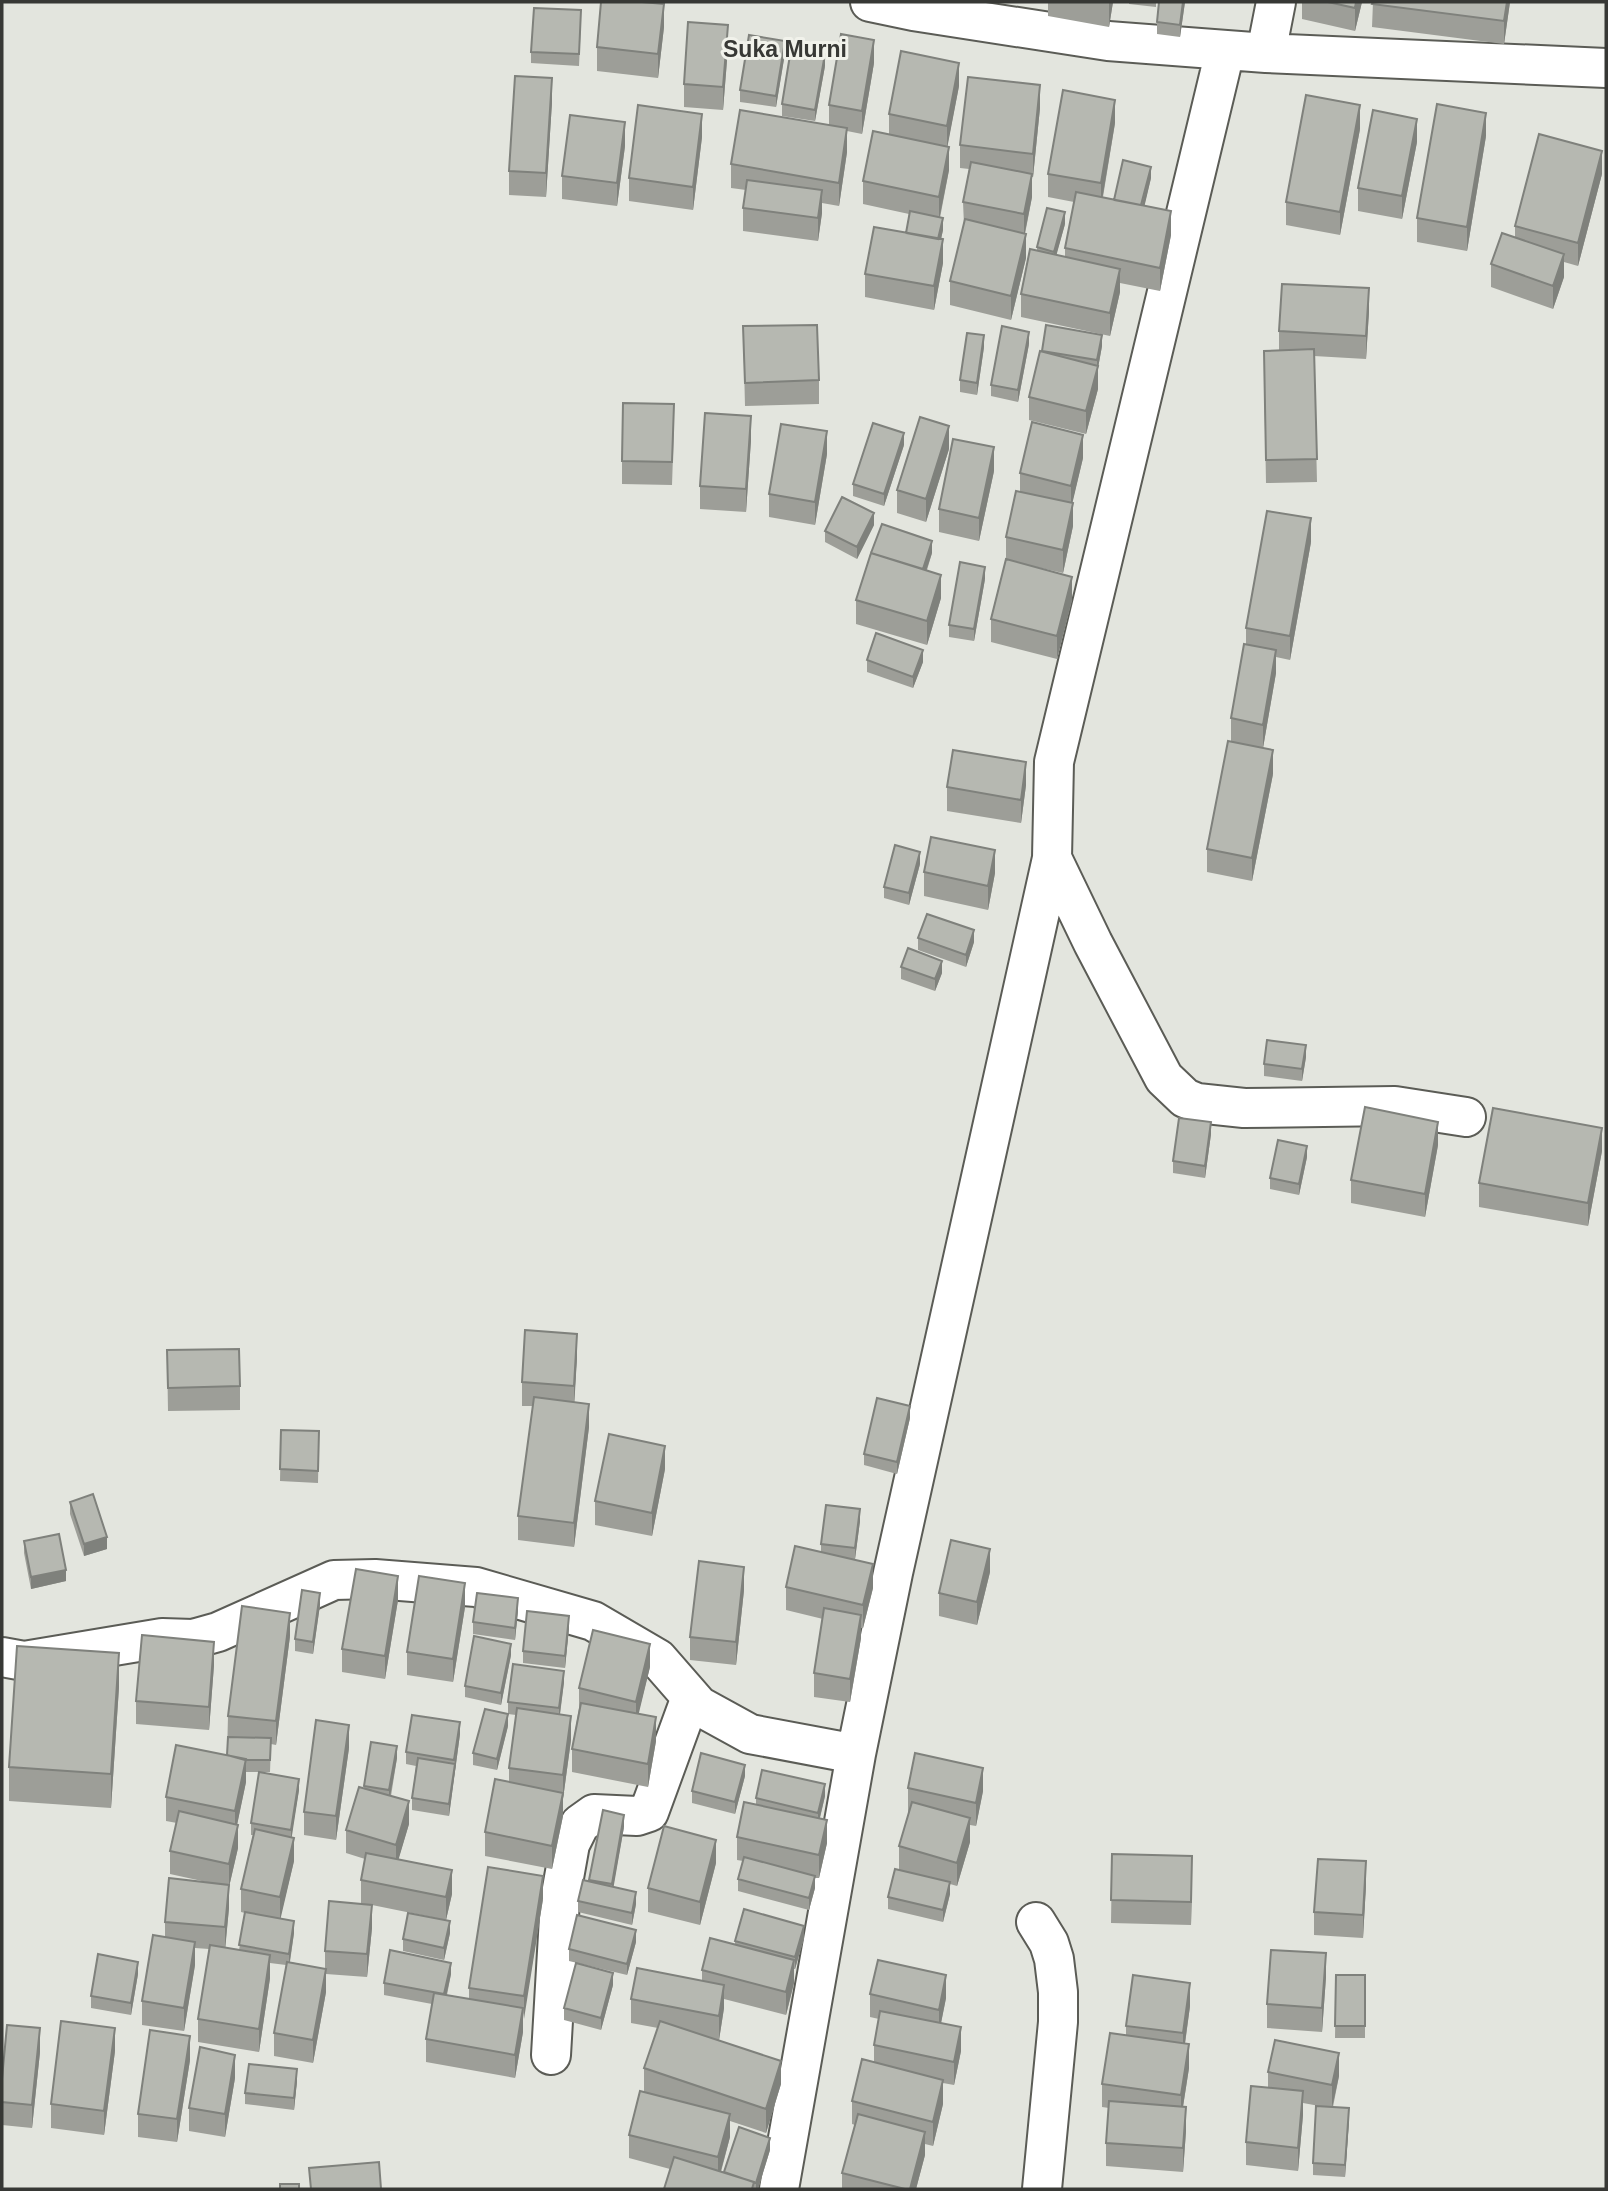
<svg xmlns="http://www.w3.org/2000/svg" width="1608" height="2191" font-family="Arial,sans-serif">
<rect width="100%" height="100%" fill="#e3e5de"/>
<g fill="none" stroke-linecap="round" stroke-linejoin="round">
<g stroke="#5b5c56" stroke-width="42">
<path id="minor" d="M870,2L913,11L1108,41L1266,53L1606,68
M1266,53L1276,2
M1052,858L1093,943L1164,1078L1185,1098L1197,1103L1244,1108L1395,1106L1466,1117
M2,1657L24,1661L162,1638L193,1639L218,1632L334,1580L375,1579L476,1587L593,1621L658,1659L699,1706L750,1734L856,1754
M1036,1922L1049,1943L1054,1959L1058,1992V2022L1042,2189
M551,2055L560,1900L570,1844L580,1824L594,1814L637,1816L649,1812L691,1697
M779,2189L856,1754L893,1573L1052,858L1054,762L1225,51"/>
</g>
<use href="#minor" stroke="#fff" stroke-width="38"/>
</g>
<path fill="#9d9e98" fill-rule="evenodd" d="M1048,2H1113L1109,27L1048,16Z
M1129,2H1156V7L1129,4Z
M1159,2H1185L1180,37L1157,34V22Z
M1302,2H1362L1355,31L1302,19Z
M1373,2H1510L1504,44L1372,27Z
M581,22L579,66L531,63V52Z
M664,27L658,78L597,71V47Z
M728,48L723,110L684,107V84Z
M785,53L776,107L740,102V90Z
M874,63L862,134L847,131V152L839,206L822,203V213L818,241L743,231V208L746,190L731,188V164L829,125V105Z
M825,66L815,121L782,116V104Z
M959,86L947,147L949,170L940,218L943,230L941,239L943,263L934,310L865,297V274L906,233L909,214L863,204V181L889,134V114Z
M552,102L546,197L509,195V171Z
M1040,108L1033,177H1032V197L1025,234L1026,258L1011,320L950,305V281L964,225L963,202L969,169L960,168V145Z
M1115,123L1103,197L1114,200L1151,178L1144,206L1171,235L1160,291L1120,283V292L1110,336L1021,317V294L1037,251V247L1065,224L1056,255L1065,257V248L1074,202L1048,197V174Z
M1360,129L1340,235L1286,225V202Z
M1486,136L1467,251L1417,242V218Z
M702,137L693,210L629,201V178Z
M1417,142L1402,219L1358,211V188Z
M625,146L617,206L562,199V176Z
M1602,174L1578,266L1564,262V277L1553,309L1491,287V264L1515,237V226Z
M1369,311L1366,359L1314,356L1317,482L1266,483L1264,374L1279,351V331Z
M743,326L819,380V404L745,406Z
M1029,344L1018,402L991,396V385Z
M1102,346L1098,368V389L1086,434L1029,420V397L1042,352Z
M984,347L977,395L960,392V380Z
M674,427L672,485L622,484V461Z
M751,440L746,512L700,509V486Z
M904,445L884,506L853,496V484Z
M949,449L926,522L897,513V490Z
M827,454L815,525L769,517V494Z
M1083,458L1072,503L1073,526L1063,573L1023,564L1072,600L1057,659L991,642V619L1006,559V537L1020,491V473Z
M994,471L979,541L939,532V509Z
M874,525L857,559L825,542V531Z
M1311,542L1290,660L1276,657V673L1263,748L1231,742V718L1246,644V628Z
M932,553L927,570L941,598L927,645L856,624V600Z
M985,579L974,641L949,637V625Z
M867,660L923,662L913,688L867,672Z
M1273,774L1252,881L1207,872V849Z
M1026,785L1021,823L947,811V787Z
M920,864L909,905L884,898V887Z
M924,872L995,873L988,910L924,896Z
M918,938L974,942L966,967L918,950Z
M901,967L942,973L935,991L901,979Z
M1306,1057L1302,1081L1264,1076V1064Z
M1211,1134L1205,1178L1173,1173V1161Z
M1438,1145L1425,1217L1351,1203V1180Z
M1602,1151L1588,1226L1479,1207V1183Z
M1307,1157L1299,1195L1270,1189V1178Z
M167,1350L240,1386V1410L168,1411Z
M577,1357L574,1402L589,1427L574,1547L518,1540V1516L533,1406H522V1382Z
M910,1418L897,1474L864,1465V1454Z
M281,1430L319,1431L318,1483L280,1481Z
M665,1469L652,1536L595,1525V1501Z
M70,1502L107,1549L84,1556L70,1514Z
M860,1521L855,1559H848L873,1588L863,1628H861V1638L850,1702L814,1697V1673L823,1619L786,1610V1587L821,1552V1544Z
M24,1541L66,1581L31,1589L24,1553Z
M990,1572L977,1625L939,1616V1593Z
M744,1590L736,1665L690,1660V1637Z
M398,1600L385,1679L342,1672V1649Z
M320,1605L313,1654L295,1651V1639Z
M465,1607L453,1682L407,1675V1652Z
M518,1610L515,1640L473,1634V1622Z
M569,1628L565,1668L523,1663V1651Z
M290,1636L276,1745L271,1744L270,1772H260L299,1790L291,1837L294,1861L280,1918L294,1933L290,1962L325,1969V1951L368,1905L361,1903V1880L365,1859L346,1853V1830L364,1788L371,1742L397,1758L391,1796L409,1824L398,1860L452,1894L446,1920L372,1905V1928L367,1977L326,1974V1992L313,2063L274,2056V2033L286,1965L270,1963V1978L259,2052L198,2042V2019L209,1949L195,1948V1965L184,2031L142,2025V2001L165,1937V1922L211,1883L170,1874V1851L177,1823L166,1821V1797L227,1755L228,1716ZM246,1772H259L251,1823V1835H253L241,1889V1912L245,1913L239,1950L225,1948L229,1908V1887L238,1848L237,1824L246,1782Z
M511,1655L501,1705L465,1697V1686Z
M214,1665L209,1730L136,1724V1701Z
M650,1667L638,1714L656,1741L648,1787L572,1772V1749L579,1708V1688Z
M564,1682L560,1715L571,1740L563,1799V1816L552,1869L485,1856V1832L509,1782V1768L516,1715L508,1714V1702Z
M119,1687L111,1808L9,1801V1767Z
M508,1726L497,1770L473,1765V1753Z
M460,1734L449,1816L412,1810V1798L416,1766L406,1764V1752Z
M349,1748L336,1840L304,1835V1812Z
M745,1776L735,1814L692,1803V1791Z
M908,1788L983,1791L976,1826L970,1825V1842L957,1886L950,1884V1894L943,1922L888,1909V1897L899,1869V1846L909,1812H908Z
M825,1796L820,1818L827,1843L819,1878H815V1888L809,1910L738,1891V1879L743,1861L737,1860V1837L756,1804V1798Z
M624,1827L613,1887L636,1904L632,1925L578,1912V1901L589,1882V1880Z
M1112,1854L1192,1879L1191,1925L1111,1923Z
M716,1863L700,1925L648,1912V1888Z
M1366,1885L1363,1938L1314,1935V1912Z
M543,1899L523,2019V2032L515,2078L426,2062V2039L432,2004L384,1995V1983L451,1974L447,1995L469,1999V1988Z
M450,1933L444,1960L403,1951V1939Z
M804,1938L795,1969H794V1983L786,2015L724,1999V2008L719,2040L781,2084L766,2133L730,2121V2137L721,2172L724,2173L770,2150L758,2189H664L670,2169L629,2158V2135L654,2095L644,2092V2068L658,2028L631,2023V1999L702,1981V1970L735,1945V1941Z
M636,1942L627,1975L569,1961V1949Z
M138,1974L131,2015L91,2008V1996Z
M1336,1975H1365V2038H1335Z
M1326,1977L1322,2032L1267,2028V2004Z
M613,1985L601,2030L564,2020V2008Z
M870,1994L946,1998L941,2023L961,2051L954,2085L943,2083V2104L933,2146L925,2144V2155L916,2189H842V2173L855,2125L852,2124V2101L874,2062V2045L879,2019L870,2017Z
M1190,2006L1185,2044L1189,2068L1183,2107L1186,2131L1183,2172L1106,2166V2143L1109,2108L1102,2107V2084L1126,2035V2026Z
M115,2051L104,2135L51,2128V2104Z
M40,2052L32,2128L2,2125V2079Z
M190,2060L177,2142L138,2137V2114Z
M1268,2072L1339,2076L1333,2107L1349,2120L1345,2177L1313,2175V2163L1325,2107L1303,2103V2115L1298,2171L1246,2165V2142L1268,2088Z
M235,2078L225,2137L189,2131V2108Z
M297,2081L294,2110L245,2104V2093Z"/>
<path fill="#7f817c" d="M1109,2H1113L1109,27Z
M1183,2H1185L1180,37V25Z
M1356,2H1362L1355,31V8Z
M1507,2H1510L1504,44V21Z
M664,4V27L658,78V54Z
M728,25V48L723,110V87Z
M874,40V63L862,134V111Z
M785,41V53L776,107V96Z
M825,54V66L815,121V110Z
M959,63V86L947,149V126Z
M552,78V102L546,197V173Z
M1040,85V108L1033,177V154Z
M1115,100V123L1101,206V183Z
M1360,105V129L1340,235V212Z
M1486,113V136L1467,251V227Z
M702,114V137L693,210V187Z
M1417,119V142L1402,219V196Z
M625,122V146L617,206V183Z
M847,128V152L839,206V183Z
M949,147V170L939,220V197Z
M1602,151V174L1578,266V243Z
M1151,167V178L1141,221V209Z
M1032,174V197L1024,237V214Z
M822,190V213L818,241V218Z
M1171,211V235L1160,291V268Z
M1065,212V224L1054,264V252Z
M943,218V230L938,252V240Z
M1026,234V258L1011,320V296Z
M943,239V263L934,310V286Z
M1564,254V277L1553,309V286Z
M1120,269V292L1110,336V313Z
M1369,288V311L1366,359V336Z
M1029,332V344L1018,402V390Z
M984,335V347L977,395V383Z
M1102,335V346L1098,368V389L1086,434V411L1097,368V360Z
M751,416V440L746,512V489Z
M949,426V449L926,522V499Z
M827,431V454L815,525V502Z
M904,433V445L884,506V494Z
M1083,435V458L1071,509V486Z
M994,447V471L979,541V518Z
M1073,503V526L1063,573V550Z
M874,513V525L857,559V547Z
M1311,518V542L1290,660V636Z
M932,541V553L922,583V572Z
M985,567V579L974,641V629Z
M941,575V598L927,645V621Z
M1072,577V600L1057,659V636Z
M923,650V662L913,688V677Z
M1276,650V673L1263,748V725Z
M1273,750V774L1252,881V858Z
M1026,762V785L1021,823V800Z
M995,850V873L988,910V886Z
M920,852V864L909,905V893Z
M974,930V942L966,967V955Z
M942,961V973L935,991V979Z
M1306,1045V1057L1302,1081V1069Z
M1211,1122V1134L1205,1178V1166Z
M1438,1122V1145L1425,1217V1194Z
M1602,1128V1151L1588,1226V1203Z
M1307,1146V1157L1299,1195V1184Z
M577,1334V1357L574,1409V1386Z
M589,1404V1427L574,1547V1523Z
M910,1406V1418L897,1474V1462Z
M665,1446V1469L652,1536V1513Z
M860,1509V1521L855,1559V1548Z
M107,1537V1549L84,1556V1544Z
M990,1549V1572L977,1625V1602Z
M873,1564V1588L863,1628V1605Z
M744,1567V1590L736,1665V1642Z
M66,1570V1581L31,1589V1577Z
M398,1576V1600L385,1679V1656Z
M465,1583V1607L453,1682V1659Z
M320,1593V1605L313,1654V1642Z
M518,1598V1610L515,1640V1628Z
M290,1613V1636L276,1745V1721Z
M861,1615V1638L850,1702V1679Z
M569,1616V1628L565,1668V1656Z
M214,1642V1665L209,1730V1707Z
M511,1644V1655L501,1705V1693Z
M650,1644V1667L636,1725V1702Z
M119,1653V1687L111,1808V1774Z
M564,1671V1682L559,1720V1708Z
M508,1714V1726L497,1770V1759Z
M571,1716V1740L563,1799V1775Z
M656,1717V1741L648,1787V1764Z
M460,1722V1734L449,1816V1804Z
M349,1725V1748L336,1840V1816Z
M397,1746V1758L389,1802V1790Z
M246,1759V1782L235,1835V1811Z
M745,1765V1776L735,1814V1802Z
M983,1768V1791L976,1826V1803Z
M299,1779V1790L291,1842V1830Z
M825,1784V1796L818,1825V1813Z
M563,1793V1816L552,1869V1846Z
M409,1801V1824L396,1868V1845Z
M624,1815V1827L612,1896V1884Z
M970,1818V1842L957,1886V1863Z
M827,1820V1843L819,1878V1855Z
M238,1825V1848L229,1887V1864Z
M294,1838V1861L280,1921V1897Z
M716,1840V1863L700,1925V1902Z
M1192,1856V1879L1191,1925V1902Z
M1366,1861V1885L1363,1938V1915Z
M452,1870V1894L446,1920V1897Z
M543,1876V1899L524,2019V1996Z
M815,1876V1888L809,1910V1898Z
M950,1882V1894L943,1922V1910Z
M229,1885V1908L225,1951V1927Z
M636,1892V1904L632,1925V1913Z
M372,1905V1928L367,1977V1954Z
M294,1921V1933L289,1966V1954Z
M450,1921V1933L444,1960V1948Z
M804,1926V1938L795,1969V1957Z
M636,1930V1942L627,1975V1964Z
M195,1942V1965L184,2031V2008Z
M1326,1953V1977L1322,2032V2008Z
M270,1955V1978L259,2052V2029Z
M794,1960V1983L786,2015V1992Z
M138,1962V1974L131,2015V2003Z
M451,1963V1974L444,2006V1995Z
M326,1969V1992L313,2063V2040Z
M613,1973V1985L601,2030V2018Z
M946,1975V1998L939,2033V2010Z
M1190,1983V2006L1183,2057V2033Z
M724,1985V2008L719,2040V2016Z
M523,2008V2032L515,2078V2055Z
M961,2027V2051L954,2085V2062Z
M40,2028V2052L32,2128V2105Z
M115,2028V2051L104,2135V2111Z
M190,2036V2060L177,2142V2119Z
M1189,2044V2068L1181,2119V2095Z
M1339,2053V2076L1332,2108V2085Z
M235,2055V2078L225,2137V2114Z
M781,2061V2084L766,2133V2109Z
M297,2069V2081L294,2110V2098Z
M943,2080V2104L933,2146V2122Z
M1303,2091V2115L1298,2171V2148Z
M1186,2107V2131L1183,2172V2148Z
M1349,2108V2120L1345,2177V2165Z
M730,2114V2137L718,2181V2157Z
M925,2132V2155L916,2189H910Z
M770,2138V2150L758,2189H756V2183Z"/>
<path fill="#b6b8b1" stroke="#7f817c" stroke-width="2" d="M601,2H642L664,4L658,54L597,47Z
M1159,2H1183L1180,25L1157,22Z
M1328,2H1356L1355,8Z
M1373,2H1507L1504,21L1372,4Z
M534,8L581,10L579,54L531,52Z
M688,22L728,25L723,87L684,84Z
M841,34L874,40L862,111L829,105Z
M749,35L785,41L776,96L740,90Z
M791,49L825,54L815,110L782,104Z
M901,51L959,63L947,126L889,114Z
M515,76L552,78L546,173L509,171Z
M968,77L1040,85L1033,154L960,145Z
M1063,90L1115,100L1101,183L1048,174Z
M1306,95L1360,105L1340,212L1286,202Z
M1437,104L1486,113L1467,227L1417,218Z
M638,105L702,114L693,187L629,178Z
M740,110L847,128L839,183L731,164Z
M1373,110L1417,119L1402,196L1358,188Z
M570,115L625,122L617,183L562,176Z
M873,131L949,147L939,197L863,181Z
M1539,134L1602,151L1578,243L1515,226Z
M1123,160L1151,167L1141,205L1114,200Z
M971,162L1032,174L1024,214L963,202Z
M747,180L822,190L818,218L743,208Z
M1076,192L1171,211L1160,268L1065,248Z
M1047,208L1065,212L1054,252L1037,247Z
M910,211L943,218L938,239L906,233Z
M965,219L1026,234L1011,296L950,281Z
M874,227L943,239L934,286L865,274Z
M1502,233L1564,254L1553,286L1491,264Z
M1030,249L1120,269L1110,313L1021,294Z
M1282,284L1369,288L1366,336L1279,331Z
M817,325L819,380L745,383L743,326Z
M1046,325L1102,335L1097,360L1042,351Z
M1002,326L1029,332L1018,390L991,385Z
M967,333L984,335L977,383L960,380Z
M1314,349L1317,459L1266,460L1264,351Z
M1040,351L1098,366L1086,411L1029,397Z
M623,403L674,404L672,462L622,461Z
M705,413L751,416L746,489L700,486Z
M920,417L949,426L926,499L897,490Z
M1032,422L1083,435L1071,486L1020,473Z
M873,423L904,433L884,494L853,484Z
M781,424L827,431L815,502L769,494Z
M953,439L994,447L979,518L939,509Z
M1016,491L1073,503L1063,550L1006,537Z
M842,497L874,513L857,547L825,531Z
M1267,511L1311,518L1290,636L1246,628Z
M882,524L932,541L923,569L871,553Z
M871,553L941,575L927,621L856,600Z
M1006,559L1072,577L1057,636L991,619Z
M960,562L985,567L974,629L949,625Z
M876,633L923,650L913,677L867,660Z
M1244,644L1276,650L1263,725L1231,718Z
M1228,741L1273,750L1252,858L1207,849Z
M953,750L1026,762L1021,800L947,787Z
M931,837L995,850L988,886L924,872Z
M895,845L920,852L909,893L884,887Z
M927,914L974,930L966,955L918,938Z
M908,948L942,961L935,979L901,967Z
M1267,1040L1306,1045L1302,1069L1264,1064Z
M1365,1107L1438,1122L1425,1194L1351,1180Z
M1493,1108L1602,1128L1588,1203L1479,1183Z
M1179,1118L1211,1122L1205,1166L1173,1161Z
M1278,1140L1307,1146L1299,1184L1270,1178Z
M525,1330L577,1334L574,1386L522,1382Z
M239,1349L240,1386L168,1388L167,1350Z
M534,1397L589,1404L574,1523L518,1516Z
M877,1398L910,1406L897,1462L864,1454Z
M281,1430L319,1431L318,1471L280,1469Z
M609,1434L665,1446L652,1513L595,1501Z
M93,1494L107,1537L84,1544L70,1502Z
M826,1505L860,1509L855,1548L821,1544Z
M59,1534L66,1570L31,1577L24,1541Z
M951,1540L990,1549L977,1602L939,1593Z
M795,1546L873,1564L863,1605L786,1587Z
M699,1561L744,1567L736,1642L690,1637Z
M356,1569L398,1576L385,1656L342,1649Z
M419,1576L465,1583L453,1659L407,1652Z
M302,1590L320,1593L313,1642L295,1639Z
M477,1593L518,1598L515,1628L473,1622Z
M242,1606L290,1613L276,1721L228,1716Z
M824,1608L861,1615L850,1679L814,1673Z
M527,1611L569,1616L565,1656L523,1651Z
M593,1630L650,1644L636,1702L579,1688Z
M142,1635L214,1642L209,1707L136,1701Z
M474,1636L511,1644L501,1693L465,1686Z
M17,1646L119,1653L111,1774L9,1767Z
M513,1664L564,1671L559,1708L508,1702Z
M581,1703L656,1717L648,1764L572,1749Z
M517,1708L571,1716L563,1775L509,1768Z
M485,1709L508,1714L497,1759L473,1753Z
M412,1715L460,1722L454,1760L406,1752Z
M316,1720L349,1725L336,1816L304,1812Z
M228,1737L271,1738L270,1760H245L227,1755Z
M371,1742L397,1746L389,1790L364,1786Z
M176,1745L246,1759L235,1811L166,1797Z
M701,1753L745,1765L735,1802L692,1791Z
M915,1753L983,1768L976,1803L908,1788Z
M418,1758L455,1764L449,1804L412,1798Z
M762,1770L825,1784L818,1813L756,1798Z
M259,1772L299,1779L291,1830L251,1823Z
M495,1779L563,1793L552,1846L485,1832Z
M359,1787L409,1801L396,1845L346,1830Z
M744,1802L827,1820L819,1855L737,1837Z
M912,1802L970,1818L957,1863L899,1846Z
M603,1810L624,1815L612,1884L589,1880Z
M179,1811L238,1825L229,1864L170,1851Z
M664,1826L716,1840L700,1902L648,1888Z
M255,1829L294,1838L280,1897L241,1889Z
M366,1853L452,1870L446,1897L361,1880Z
M1112,1854L1192,1856L1191,1902L1111,1900Z
M744,1857L815,1876L809,1898L738,1879Z
M1318,1859L1366,1861L1363,1915L1314,1912Z
M488,1867L543,1876L524,1996L469,1988Z
M895,1869L950,1882L943,1910L888,1897Z
M169,1878L229,1885L225,1927L165,1922Z
M583,1880L636,1892L632,1913L578,1901Z
M329,1901L372,1905L367,1954L325,1951Z
M744,1909L804,1926L795,1957L735,1941Z
M245,1912L294,1921L289,1954L239,1945Z
M408,1913L450,1921L444,1948L403,1939Z
M577,1915L636,1930L627,1964L569,1949Z
M153,1935L195,1942L184,2008L142,2001Z
M710,1938L794,1960L786,1992L702,1970Z
M210,1945L270,1955L259,2029L198,2019Z
M390,1950L451,1963L444,1994L384,1983Z
M1271,1950L1326,1953L1322,2008L1267,2004Z
M98,1954L138,1962L131,2003L91,1996Z
M878,1960L946,1975L939,2010L870,1994Z
M287,1962L326,1969L313,2040L274,2033Z
M576,1963L613,1973L601,2018L564,2008Z
M637,1968L724,1985L719,2016L631,1999Z
M1133,1975L1190,1983L1183,2033L1126,2026Z
M1336,1975H1365V2026H1335Z
M434,1993L523,2008L515,2055L426,2039Z
M880,2011L961,2027L954,2062L874,2045Z
M61,2021L115,2028L104,2111L51,2104Z
M660,2021L781,2061L766,2109L644,2068Z
M7,2025L40,2028L32,2105L2,2102V2079Z
M150,2030L190,2036L177,2119L138,2114Z
M1110,2033L1189,2044L1181,2095L1102,2084Z
M1275,2040L1339,2053L1332,2085L1268,2072Z
M200,2047L235,2055L225,2114L189,2108Z
M862,2059L943,2080L933,2122L852,2101Z
M249,2064L297,2069L294,2098L245,2093Z
M1251,2086L1303,2091L1298,2148L1246,2142Z
M640,2091L730,2114L718,2157L629,2135Z
M1109,2101L1186,2107L1183,2148L1106,2143Z
M1316,2106L1349,2108L1345,2165L1313,2163Z
M858,2114L925,2132L910,2189H905L842,2173Z
M739,2127L770,2138L756,2183L724,2172Z
M674,2157L754,2182L752,2189H664Z
M379,2162L381,2189H311L309,2168Z
M280,2184H299V2189H280Z"/>
<g text-anchor="middle" dominant-baseline="central" stroke-width="6" stroke-linejoin="round" paint-order="stroke">
<g font-size="23" font-weight="bold" fill="#373835" stroke="#f1f2eb">
<text x="785" y="49">Suka Murni</text>
</g>
</g>
<rect width="1608" height="2191" fill="none" stroke="#373835" stroke-width="7"/>
</svg>
